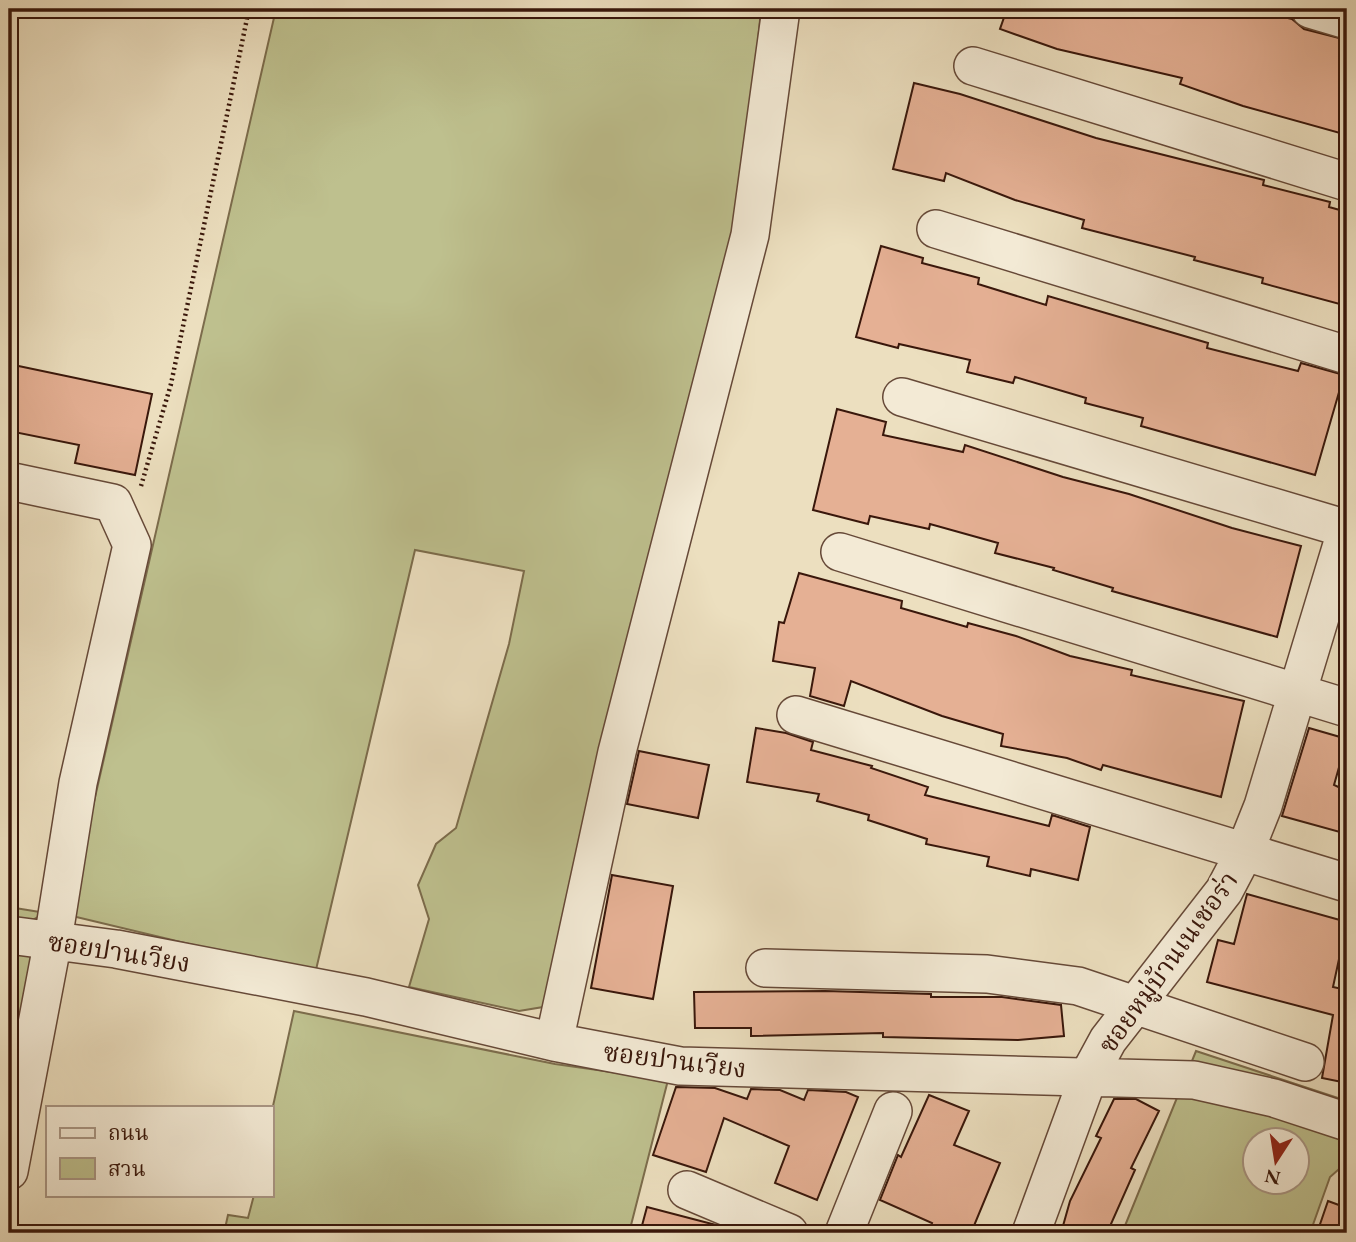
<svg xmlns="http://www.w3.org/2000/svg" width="1356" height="1242" font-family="'EB Garamond','Noto Serif Thai',serif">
<rect width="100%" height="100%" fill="#ecdfbf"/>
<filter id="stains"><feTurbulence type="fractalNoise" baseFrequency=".00286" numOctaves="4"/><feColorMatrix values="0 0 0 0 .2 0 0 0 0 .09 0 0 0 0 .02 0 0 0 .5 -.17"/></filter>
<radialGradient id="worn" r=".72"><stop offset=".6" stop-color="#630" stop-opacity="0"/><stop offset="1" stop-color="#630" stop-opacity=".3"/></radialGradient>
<path fill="#bec08e" stroke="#7c6c4c" stroke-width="2" fill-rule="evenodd" d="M276,9H761L745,181L549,1006L519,1011L409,987L429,919L418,885L436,844L456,828L509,644L524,571L415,550L315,974L68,915Z
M9,907L46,913L25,924L9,922Z
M9,942L33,955L9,1068Z
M294,1011L555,1064L668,1080L629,1233H224L228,1215L248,1218L254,1195H271V1115Z
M1196,1051L1347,1101V1162L1330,1177L1310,1233H1122ZM1254,1140H1296V1182H1254Z"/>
<path fill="#e5b094" stroke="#39170b" stroke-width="2" d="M1007,9H1251L1292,19L1304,29L1347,40V135L1243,106L1180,84L1182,78L1057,49L1000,29Z
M914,83L960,94L1096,138L1264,180L1263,185L1330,202L1329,207L1347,212V306L1262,283L1263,278L1194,260L1195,257L1082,228L1084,220L1015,200L946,173L944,181L893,169Z
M881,246L923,258L922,263L979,278L978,284L1046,305L1048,296L1208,343L1207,348L1298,371L1301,363L1344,375L1315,475L1141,426L1143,418L1085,403L1086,398L1015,377L1013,383L967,372L970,360L899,344L898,348L856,337Z
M9,364L152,394L135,475L75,463L79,445L9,431Z
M837,409L886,422L883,435L963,452L965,445L1063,477L1129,494L1232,528L1301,546L1277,637L1112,591L1113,588L1053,570L1054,568L995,553L998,543L930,524L929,529L870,516L868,524L813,510Z
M799,573L902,601L901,608L967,627L968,623L1016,636L1070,656L1132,670L1131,675L1244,701L1221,797L1103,765L1101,770L1067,758L1001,746L1003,734L942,716L851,681L844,706L810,696L815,668L773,661L779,622L784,623Z
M756,728L786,733L813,742L811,750L872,766L871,768L928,787L925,795L1049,826L1052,815L1090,827L1078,880L1031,869L1030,876L987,866L989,857L926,844L927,839L868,820L869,815L817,801L819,794L747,782Z
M1309,728L1347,739L1334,785L1347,791V834L1282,816Z
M639,751L709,765L698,818L627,804Z
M612,875L673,886L653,999L591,988Z
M1247,894L1347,922L1333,987L1347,990V1083L1322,1078L1333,1015L1207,982L1218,940L1234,944Z
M825,991L931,994V997H1002L1061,1005L1064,1036L1018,1040L883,1037V1033L751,1036V1028H695L694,992Z
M676,1087L715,1088L747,1099L751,1089L780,1090L804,1100L808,1090L846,1092L858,1097L817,1200L775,1183L789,1146L724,1118L706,1172L653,1155Z
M929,1095L969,1111L954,1145L1000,1163L971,1233H928L932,1223L880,1200L898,1155L901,1157Z
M1114,1099H1136L1159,1111L1131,1168L1135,1170L1107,1233H1061L1070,1201L1101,1138L1096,1136Z
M1328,1201L1347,1208V1233H1317Z
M647,1207L716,1225L715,1233H640Z"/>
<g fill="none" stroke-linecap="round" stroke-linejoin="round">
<g stroke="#664938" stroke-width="40">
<path id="minor" d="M1310,9L1347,20
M973,66L1347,182
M936,229L1347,355
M902,397L1347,529
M9,481L113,503L132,545L78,783L53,940L9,1171
M840,552L1347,708
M796,715L1347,883
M9,935L116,949L366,997L554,1042L680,1066L1194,1080L1274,1098L1347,1122
M765,968L987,974L1078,986L1305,1062
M554,1042L617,752L750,235L781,9
M687,1190L789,1233
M844,1233L893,1111
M1031,1233L1089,1075L1108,1040L1224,891L1245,851L1263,806L1347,528"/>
</g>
<path stroke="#39170b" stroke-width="4.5" stroke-dasharray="2 3.5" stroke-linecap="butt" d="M141,486L171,384L249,9"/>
<use href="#minor" stroke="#f3ead5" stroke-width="37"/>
</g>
<g text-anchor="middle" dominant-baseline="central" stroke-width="5" stroke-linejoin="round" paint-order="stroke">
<g font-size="26" fill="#39170b" stroke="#f3ead5">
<text transform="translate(119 952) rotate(9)">ซอยปานเวียง</text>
<text transform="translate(1168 962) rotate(-54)">ซอยหมู่บ้านเนเชอร่า</text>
<text transform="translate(675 1060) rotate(7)">ซอยปานเวียง</text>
</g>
</g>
<rect width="1356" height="1242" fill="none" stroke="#ecdfbf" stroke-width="35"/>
<rect x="10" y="10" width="1335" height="1221" fill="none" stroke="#39170b" stroke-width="3.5"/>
<rect x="18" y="18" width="1321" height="1207" fill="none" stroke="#39170b" stroke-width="2"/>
<rect x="46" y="1106" width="228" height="91" fill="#f3ead5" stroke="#a99684" stroke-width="2"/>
<rect x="60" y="1128" width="35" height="10" fill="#f3ead5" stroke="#a99684" stroke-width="2"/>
<text x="108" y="1140" font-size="21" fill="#39170b">ถนน</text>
<rect x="60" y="1158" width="35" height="21" fill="#bec08e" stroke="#a99684" stroke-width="2"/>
<text x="108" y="1176" font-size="21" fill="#39170b">สวน</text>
<g transform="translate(1276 1161) rotate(192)"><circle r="33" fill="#f3ead5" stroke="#a99684" stroke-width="2"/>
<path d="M0-5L12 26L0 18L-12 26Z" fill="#8f2418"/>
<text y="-10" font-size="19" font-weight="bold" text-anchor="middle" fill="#39170b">N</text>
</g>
<rect width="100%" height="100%" filter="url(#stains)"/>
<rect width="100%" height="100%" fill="url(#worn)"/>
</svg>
